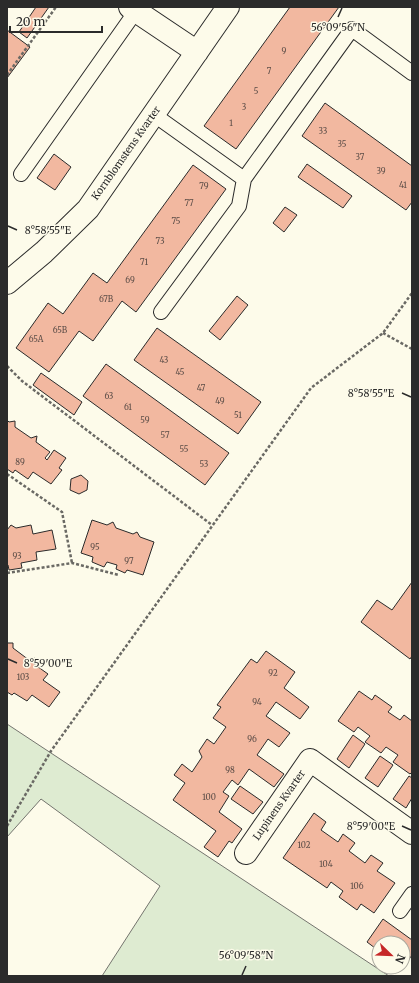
<svg xmlns="http://www.w3.org/2000/svg" width="419" height="983" font-family="Merriweather,serif">
<rect width="100%" height="100%" fill="#fdfbea"/>
<path fill="#deebd1" stroke="#74746e" d="M7,724L389,976H102L160,886L41,799L7,837Z"/>
<path fill="#f2b8a0" stroke="#2b2b2b" d="M36,7H49L27,38L19,32Z
M290,7H339L236,149L204,126Z
M7,30L30,47L7,78Z
M325,103L412,166V202L406,210L302,136Z
M54,154L71,167L55,190L37,178Z
M307,164L352,196L343,208L298,177Z
M193,165L226,189L136,312L122,301L93,341L79,331L49,372L16,348L48,303L63,314L93,273L107,283Z
M285,207L297,215L284,232L273,223Z
M237,296L248,305L220,340L209,331Z
M157,328L261,402L238,434L134,360Z
M106,364L229,453L205,485L83,396Z
M41,373L82,402L74,415L33,385Z
M7,420L9,422L15,421V427L31,438L37,436L36,442L50,452L45,458L47,460L54,450L66,458L59,468L62,470L51,484L33,472L28,479L15,470L13,473L7,469Z
M81,475L88,481L87,490L79,494L70,490L71,479Z
M92,520L107,525L113,522L116,528L133,534L137,532L140,537L154,542L143,575L127,570L125,573L116,569L117,565L107,562L104,567L92,562L93,557L81,553Z
M11,525L16,528L31,525L33,534L52,530L56,549L36,552L37,560L21,563L22,568L9,570L8,565L7,566V530Z
M412,582V656L410,659L361,622L377,600L392,610Z
M7,643H13V648L29,660L35,658L34,664L48,674L43,680L60,692L49,707L32,695L27,701L14,693L12,695L7,692Z
M266,651L295,672L284,688L309,707L300,719L276,702L266,716L290,733L279,747L268,739L257,755L284,774L274,787L249,769L238,785L232,780L223,792L229,796L219,812L242,829L232,843L229,841L218,857L204,847L216,831L173,800L185,783L174,775L182,764L192,772L202,757L199,751L207,739L214,744L226,727L213,718L221,707L217,705L251,659L257,663Z
M359,691L372,700L375,695L392,707L388,712L400,720L404,715L412,721V772L410,774L393,762L398,755L386,747L381,753L365,742L370,736L358,727L354,732L338,721Z
M353,735L365,744L349,768L337,759Z
M380,756L393,765L378,787L365,778Z
M409,776L412,778V798L406,808L393,799Z
M240,786L263,802L253,814L231,799Z
M314,813L326,822L321,830L338,842L343,834L355,843L349,851L365,863L371,855L383,863L377,871L395,883L374,913L361,904L357,910L339,897L343,891L331,882L327,888L283,858Z
M383,919L412,940V955L403,968L402,967L403,943H379V951L367,942Z"/>
<g fill="none" stroke-linecap="round" stroke-linejoin="round">
<g stroke="#2b2b2b" stroke-width="16">
<path id="lane" d="M153,114L244,179L352,29L412,73
M21,174L136,11
M161,312L239,206L244,179
M400,911L412,894"/>
</g>
<g stroke="#2b2b2b" stroke-width="24">
<path id="street" d="M130,7L197,52
M7,283L44,252L88,209L228,7
M246,853L310,760L412,833"/>
</g>
<path stroke="#6a6964" stroke-width="2.5" stroke-dasharray="3 2" stroke-linecap="butt" d="M7,75L56,7
M383,333L412,349
M7,366L22,381L212,525
M7,474L62,512L72,563
M7,573L72,563L119,575
M7,826L51,751L311,388L383,333L412,293"/>
<use href="#lane" stroke="#fdfbea" stroke-width="14"/>
<use href="#street" stroke="#fdfbea" stroke-width="22"/>
</g>
<path fill="none" stroke="#2b2b2b" stroke-width="1.5" d="M338,17L342,8M8,226L17,230M402,393L411,397M8,659L17,663M402,826L411,830M242,975L246,966"/>
<g text-anchor="middle" dominant-baseline="central" stroke-width="3" stroke-linejoin="round" paint-order="stroke">
<g font-size="8" fill="#5d4e48">
<text x="284" y="51">9</text>
<text x="269" y="71">7</text>
<text x="256" y="91">5</text>
<text x="244" y="107">3</text>
<text x="231" y="123">1</text>
<text x="323" y="131">33</text>
<text x="342" y="144">35</text>
<text x="360" y="157">37</text>
<text x="381" y="171">39</text>
<text x="403" y="185">41</text>
<text x="204" y="186">79</text>
<text x="189" y="203">77</text>
<text x="176" y="221">75</text>
<text x="160" y="241">73</text>
<text x="144" y="262">71</text>
<text x="130" y="280">69</text>
<text x="106" y="299">67B</text>
<text x="60" y="330">65B</text>
<text x="36" y="339">65A</text>
<text x="164" y="360">43</text>
<text x="180" y="372">45</text>
<text x="201" y="388">47</text>
<text x="109" y="396">63</text>
<text x="220" y="401">49</text>
<text x="128" y="407">61</text>
<text x="238" y="415">51</text>
<text x="145" y="420">59</text>
<text x="165" y="435">57</text>
<text x="184" y="449">55</text>
<text x="20" y="462">89</text>
<text x="204" y="464">53</text>
<text x="95" y="547">95</text>
<text x="17" y="556">93</text>
<text x="129" y="561">97</text>
<text x="273" y="673">92</text>
<text x="23" y="677">103</text>
<text x="257" y="702">94</text>
<text x="252" y="739">96</text>
<text x="230" y="770">98</text>
<text x="209" y="797">100</text>
<text x="304" y="845">102</text>
<text x="326" y="864">104</text>
<text x="357" y="886">106</text>
</g>
<g font-size="10" fill="#2b2b2b" stroke="#fdfbea">
<text transform="translate(126 153) rotate(-55)">Kornblomstens Kvarter</text>
<text transform="translate(279 805) rotate(-55)">Lupinens Kvarter</text>
</g>
</g>
<g font-size="10" text-anchor="middle" fill="#2b2b2b" stroke="#fdfbea" stroke-width="3" stroke-linejoin="round" paint-order="stroke">
<text x="338" y="31">56°09'56"N</text>
<text x="48" y="234">8°58'55"E</text>
<text x="371" y="397">8°58'55"E</text>
<text x="48" y="667">8°59'00"E</text>
<text x="371" y="830">8°59'00"E</text>
<text x="246" y="959">56°09'58"N</text>
</g>
<rect width="419" height="983" fill="none" stroke="#2b2b2b" stroke-width="16"/>
<g transform="translate(391 955) rotate(113)"><circle r="19" fill="#fdfbea" stroke="#a9a89e"/>
<path d="M0-3L7 15L0 10L-7 15Z" fill="#c62828"/>
<text y="-6" font-size="11" font-weight="bold" text-anchor="middle" fill="#2b2b2b">N</text>
</g>
<path d="M10 26v6h92v-6" fill="none" stroke="#2b2b2b" stroke-width="2"/>
<text x="16" y="26" font-size="12" fill="#2b2b2b" stroke="#fdfbea" stroke-width="3" paint-order="stroke">20 m</text>
</svg>
